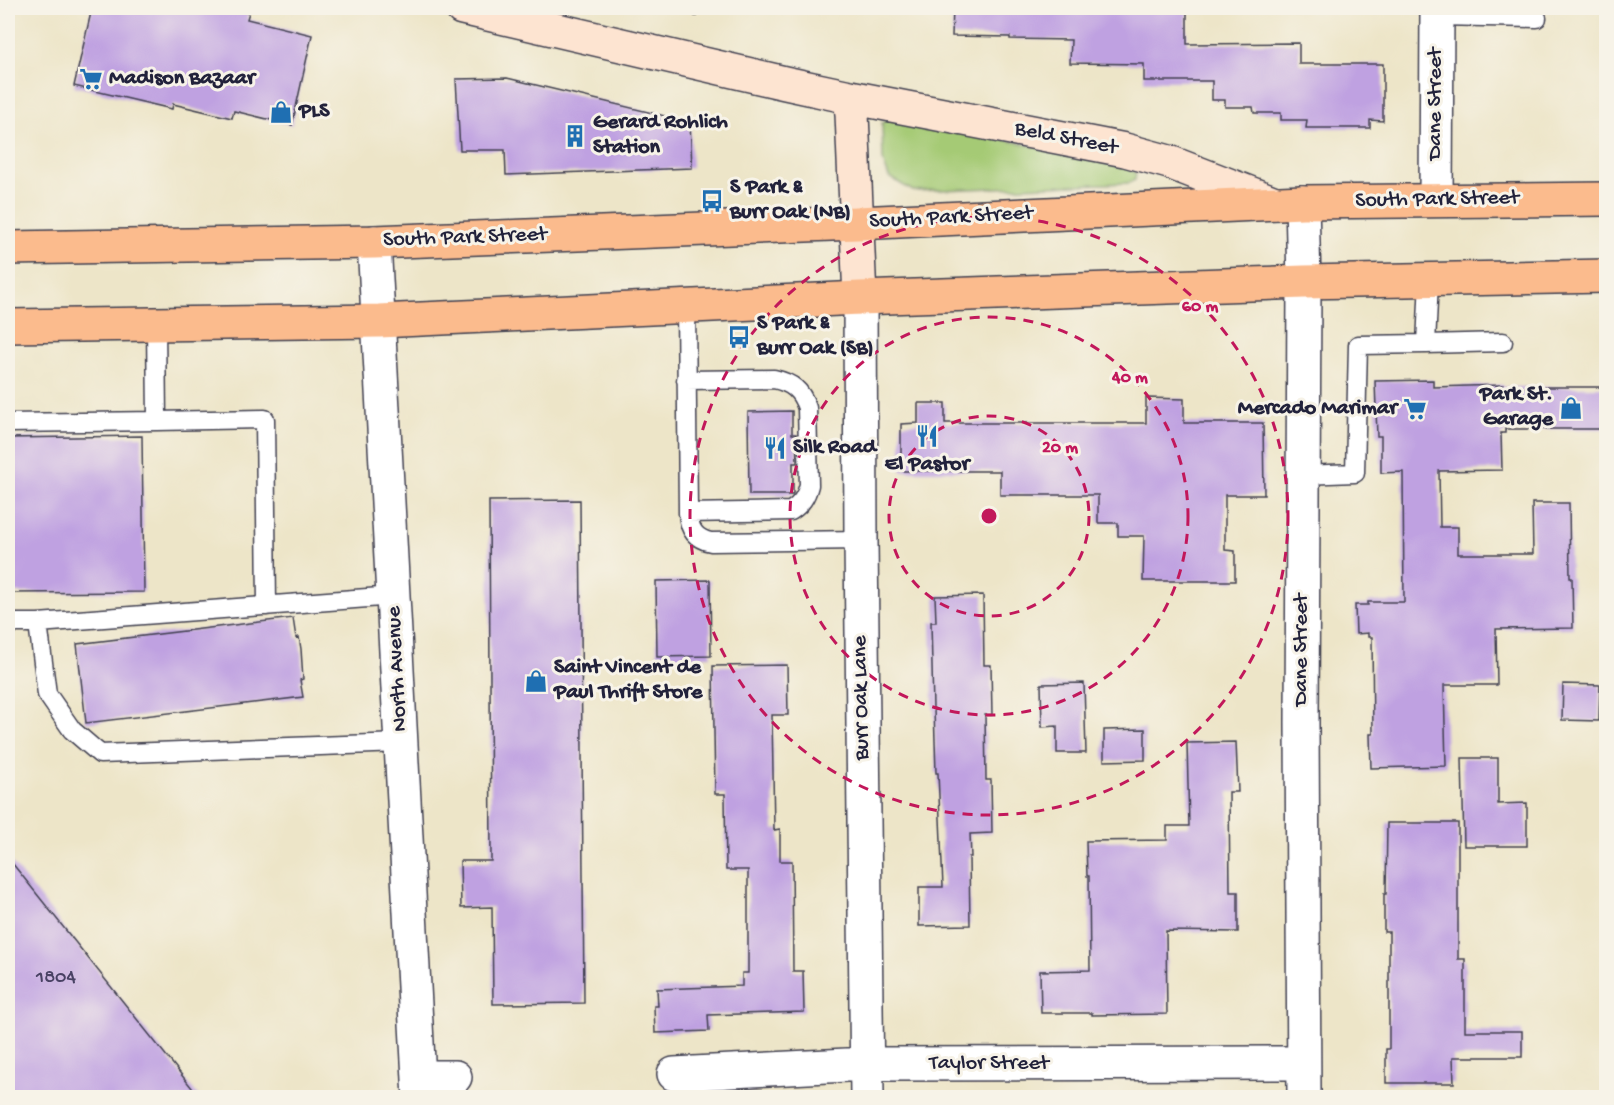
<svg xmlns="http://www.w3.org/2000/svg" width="1614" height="1105" font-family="'Gochi Hand',sans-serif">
<rect width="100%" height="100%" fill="#f7f3e8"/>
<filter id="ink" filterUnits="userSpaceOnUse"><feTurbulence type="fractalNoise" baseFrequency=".0167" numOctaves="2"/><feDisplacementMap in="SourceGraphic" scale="12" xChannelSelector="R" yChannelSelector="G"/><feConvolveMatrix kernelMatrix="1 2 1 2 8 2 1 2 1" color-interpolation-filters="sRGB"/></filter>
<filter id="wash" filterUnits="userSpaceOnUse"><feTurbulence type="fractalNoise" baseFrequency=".008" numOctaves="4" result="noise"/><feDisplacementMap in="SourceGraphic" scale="24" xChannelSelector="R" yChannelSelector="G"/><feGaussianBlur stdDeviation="1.35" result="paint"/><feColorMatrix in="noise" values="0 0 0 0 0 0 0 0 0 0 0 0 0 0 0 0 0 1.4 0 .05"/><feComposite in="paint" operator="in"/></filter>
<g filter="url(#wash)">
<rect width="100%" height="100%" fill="#ede5c8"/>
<path fill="#a5ca75" stroke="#647658" stroke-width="1.5" d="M894,114L1128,168L1136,173L1135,180L1128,183L913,191L889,177L883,161L882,123Z"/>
<g id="blocks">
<path fill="#bfa1e1" d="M92,8H229L249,12L247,19L312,35L292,125L234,111L232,118L173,104L172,109L74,86Z
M953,8H1187V44L1299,43V64H1383V121L1370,120V128H1306L1307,120H1281V113H1254L1253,107H1225V100H1212V81H1144V64L1070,63L1071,40L1010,39V37L952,36Z
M507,78L690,122L692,168L506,175L505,150H460L456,79Z
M1433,380V387L1503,385V387H1606V429H1505V433H1501L1502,470L1439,471L1440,527H1458V554H1533L1532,503H1569L1570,578H1572L1573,628L1496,629L1497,685H1444L1446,766L1371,768L1370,734H1373L1372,637H1368V633L1356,634L1355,605H1368V602H1404L1403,472L1381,473V436H1377L1375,381Z
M1146,398L1184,399V423H1263L1264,495H1225V550L1235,551V581H1143L1144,536H1118V523H1098V495H1000V471H901V424L918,423V403H945V423H1146Z
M792,411V434H796L797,463H793V493L792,495H749L748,412Z
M142,436L144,592L8,593V438Z
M580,500L584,1003L493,1004L492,907L461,908L460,861H491L489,501Z
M710,580L711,656L657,657L656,581Z
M983,595L984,665H991L992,715H985L986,780H991L992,833L970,834L971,857H969L970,925L919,926V887H943L938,773H936L934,709H933L931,622H936L935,596Z
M293,618L296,638L299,637L301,649L303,679L300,680L303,697L86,723L77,644Z
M787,665L788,715H772L774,830L780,829V861H792L793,971H803L804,1012L708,1015L709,1031L655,1033L654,1006H658L657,989L742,986V973H748V870H726L725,794H715L713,666Z
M1084,683L1086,753H1057V726L1042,727L1041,684Z
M1563,684L1600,685L1599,721L1562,720Z
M1145,729V760L1104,761V730Z
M1236,742L1238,792H1229L1230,892H1238V932L1166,931L1167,1014L1092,1015V1013H1041L1040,971L1090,970L1089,876H1087L1086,841L1167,840V826H1189L1187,743Z
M1462,758H1498V804L1527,803V846H1464Z
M1387,823H1458V959H1465V1031H1522V1057H1453L1454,1083H1386V1049H1389V932H1384V894H1386Z
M8,858L200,1098H8Z"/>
</g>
</g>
<g filter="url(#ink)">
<use href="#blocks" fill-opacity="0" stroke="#403f50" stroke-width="1.5"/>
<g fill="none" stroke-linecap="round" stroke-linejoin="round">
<g stroke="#403f50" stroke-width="21">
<path id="lane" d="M1437,16L1537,18
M686,306L688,513C689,529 695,539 711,542L861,540
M156,323L157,421L265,419L267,606
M1426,344L1503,342
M686,380L774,379C792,383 801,390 807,408L809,485C806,497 801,504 791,511L688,513
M8,423L157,421
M1303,475L1355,473L1358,345L1426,344L1429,280
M8,623H38L394,596
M38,623L47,694L72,730L100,754L401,743"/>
</g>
<g stroke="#403f50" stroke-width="36">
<path id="street" d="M1436,200L1437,8
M1302,202L1304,282L1302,723L1304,1098
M374,242L420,1098
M860,298L861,540L867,1098
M674,1074L866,1064L1303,1063
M419,1077H455"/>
</g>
<g stroke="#403f50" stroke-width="36">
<path id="secondary" d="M462,8L785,83L850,97L852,114L860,298
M850,97L1125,150L1169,162L1275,203"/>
</g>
<g stroke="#403f50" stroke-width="36">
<path id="primary" d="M8,248L374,242L857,223L1302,202L1606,199
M8,326L379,321L860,298L1304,282L1606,276"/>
</g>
<path stroke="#403f50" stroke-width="4" stroke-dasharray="4.5 4.5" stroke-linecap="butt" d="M696,17V8"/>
<use href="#lane" stroke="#fff" stroke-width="18"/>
<use href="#street" stroke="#fff" stroke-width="33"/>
<use href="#secondary" stroke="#fde4d1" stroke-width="33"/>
<use href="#primary" stroke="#fbbb8d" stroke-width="33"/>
</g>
</g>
<g fill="none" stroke="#c2185b" stroke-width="3" stroke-dasharray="10 8">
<circle cx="989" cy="516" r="100"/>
<circle cx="989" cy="516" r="199"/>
<circle cx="989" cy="516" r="299"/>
</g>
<defs>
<g id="supermarket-bare" transform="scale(1.8)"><path d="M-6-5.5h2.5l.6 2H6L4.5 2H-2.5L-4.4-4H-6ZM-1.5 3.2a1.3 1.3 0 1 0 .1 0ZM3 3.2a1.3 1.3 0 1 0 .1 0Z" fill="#1f6fb2" stroke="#f7f3e8" stroke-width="2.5" paint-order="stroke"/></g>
<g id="shop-bare" transform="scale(1.8)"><path d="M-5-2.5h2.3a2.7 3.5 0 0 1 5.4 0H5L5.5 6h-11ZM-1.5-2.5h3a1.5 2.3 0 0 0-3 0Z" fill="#1f6fb2" stroke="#f7f3e8" stroke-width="2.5" paint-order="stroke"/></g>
<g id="building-bare" transform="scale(1.8)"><path d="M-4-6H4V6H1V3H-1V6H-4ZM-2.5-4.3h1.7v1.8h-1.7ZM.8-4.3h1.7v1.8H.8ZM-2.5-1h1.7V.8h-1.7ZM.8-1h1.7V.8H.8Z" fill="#1f6fb2" stroke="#f7f3e8" stroke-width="2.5" paint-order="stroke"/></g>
<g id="bus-bare" transform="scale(1.8)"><path d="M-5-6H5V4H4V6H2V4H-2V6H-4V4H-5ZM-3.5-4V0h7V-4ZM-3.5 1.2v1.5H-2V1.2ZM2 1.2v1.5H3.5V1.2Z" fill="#1f6fb2" stroke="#f7f3e8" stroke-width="2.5" paint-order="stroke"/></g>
<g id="restaurant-bare" transform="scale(1.8)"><path d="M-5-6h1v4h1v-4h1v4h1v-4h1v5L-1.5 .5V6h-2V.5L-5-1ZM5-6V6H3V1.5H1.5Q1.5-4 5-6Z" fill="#1f6fb2" stroke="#f7f3e8" stroke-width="2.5" paint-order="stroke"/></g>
</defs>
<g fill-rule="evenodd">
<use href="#supermarket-bare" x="91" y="79"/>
<use href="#shop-bare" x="281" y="112"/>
<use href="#building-bare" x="575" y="136"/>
<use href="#bus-bare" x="712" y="201"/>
<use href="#bus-bare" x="739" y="337"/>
<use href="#shop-bare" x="1571" y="408"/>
<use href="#supermarket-bare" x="1415" y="409"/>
<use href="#restaurant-bare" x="927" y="436"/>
<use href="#restaurant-bare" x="775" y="448"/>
<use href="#shop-bare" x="536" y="681"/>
</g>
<g text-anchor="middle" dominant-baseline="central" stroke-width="6" stroke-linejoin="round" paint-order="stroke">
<g font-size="20" fill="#494264">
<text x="56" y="978">1804</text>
</g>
<g font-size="22" font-weight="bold" fill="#22223b" stroke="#f7f3e8" text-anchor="start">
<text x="109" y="79">Madison Bazaar</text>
<text x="299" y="112">PLS</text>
<text x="593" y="123">Gerard Rohlich<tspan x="593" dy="25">Station</tspan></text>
<text x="730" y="188">S Park &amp;<tspan x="730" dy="25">Burr Oak (NB)</tspan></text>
<text x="757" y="324">S Park &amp;<tspan x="757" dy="25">Burr Oak (SB)</tspan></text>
<text x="1553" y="395" text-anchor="end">Park St.<tspan x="1553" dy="25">Garage</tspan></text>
<text x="1397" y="409" text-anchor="end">Mercado Marimar</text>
<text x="793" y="448">Silk Road</text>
<text x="927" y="465" text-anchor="middle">El Pastor</text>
<text x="554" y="668">Saint Vincent de<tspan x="554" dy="25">Paul Thrift Store</tspan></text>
</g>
<g font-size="22" fill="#22223b" stroke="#f7f3e8">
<text transform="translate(1436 104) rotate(-90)">Dane Street</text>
<text transform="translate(1066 139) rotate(11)">Beld Street</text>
<text transform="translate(1437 200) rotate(-1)">South Park Street</text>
<text transform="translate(951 218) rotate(-3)">South Park Street</text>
<text transform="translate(465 238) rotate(-2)">South Park Street</text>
<text transform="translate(1302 650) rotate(-90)">Dane Street</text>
<text transform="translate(398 669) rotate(-93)">North Avenue</text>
<text transform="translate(862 698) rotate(-91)">Burr Oak Lane</text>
<text x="989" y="1064">Taylor Street</text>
</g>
</g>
<circle cx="989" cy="516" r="9" fill="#c2185b" stroke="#f7f3e8" stroke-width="3"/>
<g font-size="18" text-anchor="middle" font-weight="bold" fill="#c2185b" stroke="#f7f3e8" stroke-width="6" stroke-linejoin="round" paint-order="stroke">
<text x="1200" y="311">60 m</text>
<text x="1130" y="382">40 m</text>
<text x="1060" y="452">20 m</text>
</g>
<rect width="1614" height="1105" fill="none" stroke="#f7f3e8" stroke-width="30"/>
</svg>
